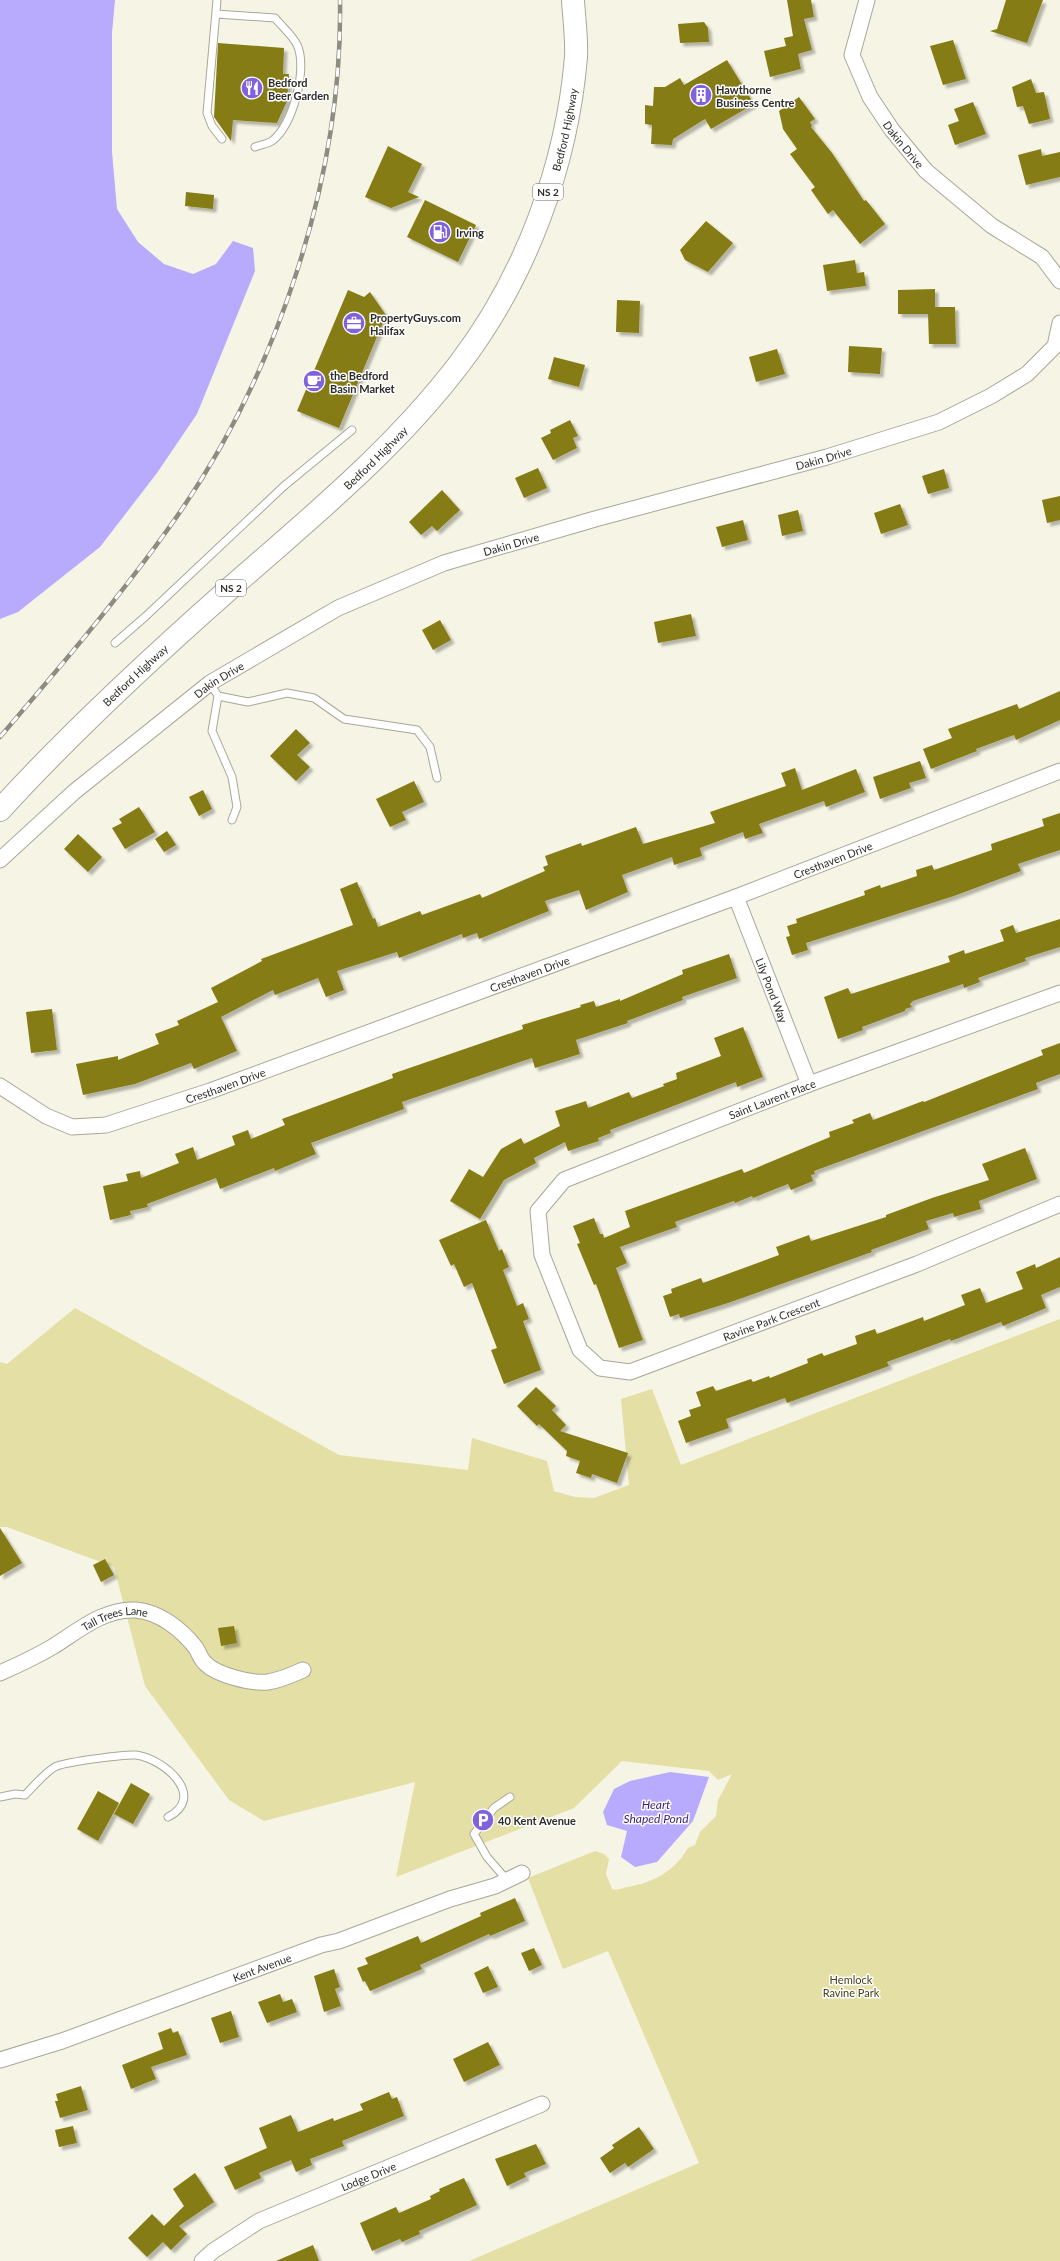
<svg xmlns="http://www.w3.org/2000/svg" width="1060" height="2261" font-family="Lato,sans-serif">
<defs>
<filter id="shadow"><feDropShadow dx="3.5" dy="3.5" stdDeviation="1" flood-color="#0004"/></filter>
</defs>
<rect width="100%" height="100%" fill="#f6f4e4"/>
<path fill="#e4dfa4" d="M75,1308L339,1455L468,1470L472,1438L547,1461L554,1491L575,1497L594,1498L629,1485L621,1399L652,1389L681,1465L1060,1319V2261H469L699,2163L608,1951L563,1969L528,1878L595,1851L604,1854L609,1859L606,1874L612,1889C618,1891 622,1888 627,1887C653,1883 675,1871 688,1848L695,1845L700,1832L716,1816L718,1800L732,1774L718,1780L709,1771L622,1761L574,1808L396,1877L415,1782L264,1821L229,1800L145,1686L114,1567L7,1527H0V1362L7,1364Z"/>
<path fill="#b8abfd" d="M0,0H115L112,33V152L117,209L138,242L164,264L193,274L216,264L233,241L253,248L255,271L197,414L157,473L100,547L18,612L0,619Z
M670,1772L709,1777L693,1821L657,1862L635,1867L621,1857L627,1831L607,1825L603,1812L614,1789L630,1781Z"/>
<path fill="#867c14" filter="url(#shadow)" d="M787,0H811L814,17L804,19L812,50L798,54L801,69L770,77L764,51L786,46L784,38L793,36Z
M1006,0H1043L1027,43L990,31L997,29Z
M704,22L708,28L709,42L680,43L678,24Z
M953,40L966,79L943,85L930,46Z
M218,43L284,48L283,74H289L287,101L277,123L233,120L231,141L214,117Z
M727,60L754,104L711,129L705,119L673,139L672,145L651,144L652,125L645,124V105L653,106L654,87H665L680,78L684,85Z
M1031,79L1036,93L1044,92L1050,119L1029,124L1023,106L1017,107L1012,87Z
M799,97L815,119L810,122L812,126L811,127L832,153L864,201L866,200L885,224L860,244L833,210L828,214L811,190L815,187L790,154L797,149L783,129L779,111Z
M973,102L986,134L955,145L948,125L959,121L954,109Z
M388,146L422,164L408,192L419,197L391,208L365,197Z
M1041,149L1042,156L1060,152V177L1026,185L1018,155Z
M186,192L214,195L213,209L185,206Z
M425,200L476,225L458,262L407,237Z
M706,221L733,243L708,272L685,260L680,250Z
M855,260L857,273L864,272L866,286L827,291L823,265Z
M935,289V307H955L956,344H929L928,314H898V290Z
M348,290L364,297L370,292L388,318L384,320L339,428L297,411Z
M617,300L640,301L639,333L616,332Z
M849,346L882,348L880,374L848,372Z
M777,349L785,374L756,382L749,357Z
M554,357L585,365L579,387L548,379Z
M570,420L578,436L573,438L577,448L553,460L541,438L551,433L550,430Z
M538,468L547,488L524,498L515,478Z
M944,469L949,488L928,494L922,476Z
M442,490L460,510L437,531L432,526L421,535L409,522Z
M1060,496V520L1047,523L1042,500Z
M900,504L908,525L881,534L874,513Z
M798,510L803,531L782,536L778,515Z
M743,520L748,540L722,547L716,527Z
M691,614L696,636L658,643L654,622Z
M440,620L451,640L433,650L422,630Z
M1060,691V720L1016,740L1014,735L976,749L977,751L931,769L923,749L952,738L948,729L1017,704L1019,709Z
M296,729L310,743L297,755L310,767L296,781L270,756Z
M920,761L926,778L909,783L911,788L880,799L873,777Z
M795,768L802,790L856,769L865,792L826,807L824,801L759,824L763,833L745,839L743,832L700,848L702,856L674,865L672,857L622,875L628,892L586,910L579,890L545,901L549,911L479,939L477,933L463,938L462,934L399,958L397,952L337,971L344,990L326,997L318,978L275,995L273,990L221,1017L237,1051L194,1069L191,1063L135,1084L83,1095L76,1064L118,1056V1060L159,1044L155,1034L179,1025L177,1021L218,1002L211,988L262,961L261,959L353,925L340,889L357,882L373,919L375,918L378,927L420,911L422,915L480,894L482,898L545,871L543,867L548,865L545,856L581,843L582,846L636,827L643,844L715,823L710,812L786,786L781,773Z
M414,781L424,802L402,812L406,820L390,827L376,799Z
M203,790L212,809L199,816L189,797Z
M139,807L155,832L125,849L112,828L122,823L119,819Z
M1060,813V850L1018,864L1021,871L954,896L806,943L808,950L792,955L786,937L790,936L787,926L797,923L796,919L865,895L864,891L880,885L881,888L917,876L916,870L932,865L934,870L992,850L991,844L1044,826L1042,819Z
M167,831L176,845L164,852L155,839Z
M78,834L102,857L88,872L64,849Z
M1060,919V947L1025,958L1026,961L978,978L980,982L964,988L963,984L913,1001L910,1004L912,1007L905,1009V1011L862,1027L863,1030L838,1039L824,997L848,988L851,994L950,962L948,956L964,950L965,954L1004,941L1000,930L1013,925L1016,933Z
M729,954L737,978L682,997L683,1000L627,1021L628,1023L576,1040L580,1054L535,1068L532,1058L402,1102L404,1109L311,1143L316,1154L275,1171L274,1168L220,1189L216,1178L147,1204L148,1207L130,1211L131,1215L110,1220L103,1186L128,1181L126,1174L140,1171L141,1178L179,1163L175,1154L193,1147L197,1160L235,1145L232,1136L248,1130L251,1139L285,1125L282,1119L393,1078L392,1074L523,1029L522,1025L581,1007L580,1005L594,1001L596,1007L620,999V1001L683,974L682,970Z
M52,1009L57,1050L31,1053L26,1012Z
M743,1027L763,1077L737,1087L736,1082L663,1110L610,1130L611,1133L598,1138L599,1141L568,1151L565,1142L534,1158L536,1163L504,1180L480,1219L450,1201L469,1169L483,1177L501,1149L521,1138L524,1144L560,1126L555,1111L586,1101L588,1108L629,1092L632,1098L664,1086L663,1084L677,1079L676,1073L721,1056L714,1038Z
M1060,1043V1074L1036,1083L1038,1089L814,1171L815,1174L811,1175L813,1181L791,1190L788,1184L753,1198L752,1196L735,1203L734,1201L675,1222L677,1227L620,1247L627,1263L616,1268L643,1340L619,1348L596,1284L594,1285L577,1244L580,1243L573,1226L594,1218L600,1234H603L604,1238L630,1227L625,1211L742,1169L744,1173L830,1137L829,1132L854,1123L852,1120L870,1113L873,1120L923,1101L924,1102L1043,1055L1041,1050Z
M1025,1148L1037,1179L979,1201L981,1209L954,1217L953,1213L926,1221L929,1229L871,1250L872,1252L728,1303L680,1318L679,1314L670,1317L663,1296L672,1293L671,1289L701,1278L703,1283L779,1255L776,1247L809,1235L811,1241L886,1217V1215L932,1198L989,1180L982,1164Z
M486,1220L499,1251L502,1249L509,1267L503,1270L517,1306L523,1303L529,1319L523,1321L541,1370L504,1384L491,1350L497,1348L472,1283L464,1287L454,1264L451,1266L439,1240Z
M1060,1257V1287L1041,1295L1046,1308L1003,1326L1001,1322L951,1341L950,1339L887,1362L889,1366L787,1403L785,1398L726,1419L729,1428L686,1443L678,1421L691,1416L689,1410L701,1406L696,1392L713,1386L716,1391L751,1379L753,1382L769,1376L770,1378L808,1363L807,1359L822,1353L824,1356L857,1344L855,1336L875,1329L877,1334L923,1317L924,1321L965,1305L961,1295L980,1288L986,1303L1023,1289L1016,1272L1035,1264L1036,1268Z
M536,1387L556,1406L552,1410L566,1425L560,1431L628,1453L617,1483L592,1474L591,1478L576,1473L580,1461L566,1456L567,1451L539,1424L537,1426L517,1406Z
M0,1528L22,1563L0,1576Z
M105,1559L114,1575L101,1582L93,1565Z
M234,1626L237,1643L221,1646L218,1628Z
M131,1783L150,1794L133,1824L114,1814Z
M98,1791L119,1803L98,1841L77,1829Z
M515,1898L525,1921L490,1936L489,1934L420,1965L422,1969L370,1991L365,1981L363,1982L357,1968L368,1964L365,1958L418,1936L421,1943L481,1916L480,1913Z
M534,1948L542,1965L529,1971L521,1953Z
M488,1966L498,1987L483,1993L474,1973Z
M334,1969L340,1987L335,1989L341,2006L324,2012L314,1976Z
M280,1994L283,2002L292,1999L297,2012L267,2023L258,2002Z
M231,2011L239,2037L220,2043L211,2018Z
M171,2028L173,2033L178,2031L187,2055L151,2067L156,2079L131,2089L122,2065L163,2049L158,2033Z
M488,2042L500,2065L464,2082L453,2059Z
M81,2086L88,2110L60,2118L55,2101H58L56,2094Z
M389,2092L392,2099L397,2097L404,2116L342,2141L344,2146L310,2159L312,2165L296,2172L291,2160L259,2173L261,2178L235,2190L224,2167L267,2148L259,2128L291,2115L298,2132L333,2118L334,2121L363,2110L360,2104Z
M73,2126L77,2143L59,2147L55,2130Z
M639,2127L654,2149L628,2167L625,2163L610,2173L600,2158L614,2148L612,2145Z
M536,2144L546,2164L524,2173L526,2177L507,2186L495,2159Z
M195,2173L214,2202L179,2226L187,2234L171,2250L163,2242L147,2257L128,2238L152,2214L164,2226L184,2206L173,2189Z
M464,2178L477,2205L419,2231L420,2234L402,2242L400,2239L372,2251L360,2223L396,2207L399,2213L431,2199L430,2196L440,2191L439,2189Z
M313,2245L319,2261H276Z"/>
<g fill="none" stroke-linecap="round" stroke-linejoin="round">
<g stroke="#a9a798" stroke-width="9">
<path id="lane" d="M217,0L207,113L212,126L222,139
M216,14L275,18C282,27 294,36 298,47C307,71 293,125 272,141C267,144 260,145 255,147
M115,643L146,616L284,486L352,430
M210,683L218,696L212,731L232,777L237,807L232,820
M218,696L248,702L287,693L314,698L344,719L417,730L430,747L437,778
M0,1797L15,1794L25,1795C32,1788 48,1769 57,1766C68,1762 124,1754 136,1755C165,1759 207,1797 168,1817
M507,1880L487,1857L474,1834L494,1808L510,1797"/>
</g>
<g stroke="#a9a798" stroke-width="17">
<g id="street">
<path id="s1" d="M867,0L852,55L870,97L892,130L926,171L992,226L1042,257L1060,281"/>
<path id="s2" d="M0,860L74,792L210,683L338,608L444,563L595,519L827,457L939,422L991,396L1027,374L1055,346L1060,323"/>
<path id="s3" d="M736,897L809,1084"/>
<path id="s4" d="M1060,993L809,1084L564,1180L538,1211L542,1255L580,1350L600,1368L630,1372L917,1264L1060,1204"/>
<path id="s5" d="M0,1086L46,1116L72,1127L106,1125L210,1091L736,897L1060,771"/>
<path id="s6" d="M0,1673C18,1665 37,1656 54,1646C79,1630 105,1608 136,1610C160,1612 182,1630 196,1648C199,1653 201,1660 206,1664C217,1675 252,1684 268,1682C281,1680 291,1675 303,1670"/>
<path id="s7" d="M0,2060L62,2041L321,1945L339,1941L450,1899L495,1886L522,1873"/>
<path id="s8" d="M202,2261L213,2251L259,2221L542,2104"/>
</g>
</g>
<g stroke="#a9a798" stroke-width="24">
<g id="primary">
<path id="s9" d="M0,810C71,732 149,660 227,591C309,519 394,450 460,363C526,276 567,165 576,57C577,38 574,18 573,0"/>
</g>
</g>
<use href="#lane" stroke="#fff" stroke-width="7"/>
<use href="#street" stroke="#fff" stroke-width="15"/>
<use href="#primary" stroke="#fff" stroke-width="22"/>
<g stroke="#8d8c81" stroke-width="4.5">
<path id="rail" d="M0,737C60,667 120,597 173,522C276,377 343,178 340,0"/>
</g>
<use href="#rail" stroke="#fff" stroke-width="3" stroke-dasharray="9" stroke-linecap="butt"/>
</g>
<defs>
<g id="restaurant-disc" transform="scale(1.15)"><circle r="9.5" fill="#8062dd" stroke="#fff"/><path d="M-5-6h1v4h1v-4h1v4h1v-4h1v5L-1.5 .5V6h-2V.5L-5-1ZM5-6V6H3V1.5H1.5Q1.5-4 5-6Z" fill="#fff"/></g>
<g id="building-disc" transform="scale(1.15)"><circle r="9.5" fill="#8062dd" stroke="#fff"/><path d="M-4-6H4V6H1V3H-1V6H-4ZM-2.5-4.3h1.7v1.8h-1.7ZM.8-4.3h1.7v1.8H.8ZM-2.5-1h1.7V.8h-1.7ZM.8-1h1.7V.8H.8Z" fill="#fff"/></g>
<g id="fuel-disc" transform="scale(1.15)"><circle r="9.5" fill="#8062dd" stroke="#fff"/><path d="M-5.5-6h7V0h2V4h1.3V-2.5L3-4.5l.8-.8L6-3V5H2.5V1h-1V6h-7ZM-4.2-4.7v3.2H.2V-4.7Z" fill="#fff"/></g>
<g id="office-disc" transform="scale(1.15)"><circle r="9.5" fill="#8062dd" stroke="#fff"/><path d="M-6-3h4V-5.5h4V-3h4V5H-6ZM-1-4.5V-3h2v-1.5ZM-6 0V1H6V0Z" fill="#fff"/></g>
<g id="cafe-disc" transform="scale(1.15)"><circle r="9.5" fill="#8062dd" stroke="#fff"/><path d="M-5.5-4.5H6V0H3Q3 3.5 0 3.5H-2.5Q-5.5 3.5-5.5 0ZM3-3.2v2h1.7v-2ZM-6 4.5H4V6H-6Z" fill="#fff"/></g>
<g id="parking-disc" transform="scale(1.15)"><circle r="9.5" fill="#8062dd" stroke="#fff"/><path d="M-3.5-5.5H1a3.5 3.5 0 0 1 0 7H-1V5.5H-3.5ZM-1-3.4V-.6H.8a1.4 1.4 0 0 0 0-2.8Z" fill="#fff"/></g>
</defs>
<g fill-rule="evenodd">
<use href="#restaurant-disc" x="252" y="88"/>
<use href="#building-disc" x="701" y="95"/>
<use href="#fuel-disc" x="440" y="232"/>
<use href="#office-disc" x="354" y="323"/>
<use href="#cafe-disc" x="314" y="381"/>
<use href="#parking-disc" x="483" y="1820"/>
</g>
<g text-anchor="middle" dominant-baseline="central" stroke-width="3" stroke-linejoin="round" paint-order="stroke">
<g fill="#fff" stroke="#6c6b67" stroke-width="1">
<rect x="533" y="184" width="30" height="16" rx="3"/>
<rect x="216" y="580" width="30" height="16" rx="3"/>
</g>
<g font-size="10" font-weight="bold" fill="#2d2c26">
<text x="548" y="192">NS 2</text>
<text x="231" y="588">NS 2</text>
</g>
<g font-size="11" font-weight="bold" fill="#2d2c26" stroke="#fff" text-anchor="start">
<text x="268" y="82">Bedford<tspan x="268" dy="13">Beer Garden</tspan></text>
<text x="716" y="89">Hawthorne<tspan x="716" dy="13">Business Centre</tspan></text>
<text x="456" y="232">Irving</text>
<text x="370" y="317">PropertyGuys.com<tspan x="370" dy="13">Halifax</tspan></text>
<text x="330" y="375">the Bedford<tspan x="330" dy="13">Basin Market</tspan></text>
<text x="498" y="1820">40 Kent Avenue</text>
</g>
<g font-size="11" fill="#2d2c26" stroke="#fff">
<text stroke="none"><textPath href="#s9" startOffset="900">Bedford Highway</textPath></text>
<text stroke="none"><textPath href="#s1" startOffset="161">Dakin Drive</textPath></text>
<text stroke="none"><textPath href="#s9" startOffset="515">Bedford Highway</textPath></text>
<text stroke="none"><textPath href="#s2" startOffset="932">Dakin Drive</textPath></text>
<text stroke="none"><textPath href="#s2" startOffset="608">Dakin Drive</textPath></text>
<text stroke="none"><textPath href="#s9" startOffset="191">Bedford Highway</textPath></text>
<text stroke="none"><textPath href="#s2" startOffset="284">Dakin Drive</textPath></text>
<text stroke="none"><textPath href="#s5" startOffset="891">Cresthaven Drive</textPath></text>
<text stroke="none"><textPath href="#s5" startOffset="567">Cresthaven Drive</textPath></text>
<text stroke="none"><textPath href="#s3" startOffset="100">Lily Pond Way</textPath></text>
<text stroke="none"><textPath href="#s5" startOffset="243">Cresthaven Drive</textPath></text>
<text transform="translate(772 1099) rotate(-21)">Saint Laurent Place</text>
<text stroke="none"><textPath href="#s4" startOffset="925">Ravine Park Crescent</textPath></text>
<text stroke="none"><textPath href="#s6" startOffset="129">Tall Trees Lane</textPath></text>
<text stroke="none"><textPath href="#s7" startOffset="278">Kent Avenue</textPath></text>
<text stroke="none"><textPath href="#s8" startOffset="188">Lodge Drive</textPath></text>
</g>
<g font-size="11" fill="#454119" stroke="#fff">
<text x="851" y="1979">Hemlock<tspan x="851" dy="13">Ravine Park</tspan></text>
</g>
<g font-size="12" font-style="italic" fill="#3c1f7b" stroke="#fff">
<text x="656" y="1804">Heart<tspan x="656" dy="14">Shaped Pond</tspan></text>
</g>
</g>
</svg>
